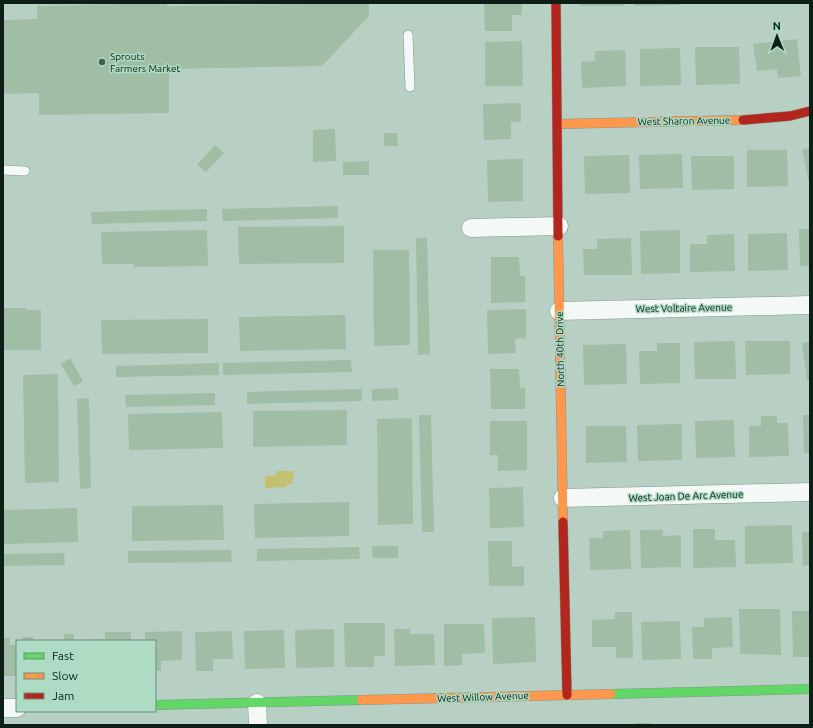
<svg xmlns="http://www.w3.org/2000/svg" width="813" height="728" font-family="Ubuntu,sans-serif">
<rect width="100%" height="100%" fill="#b8d0c4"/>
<path fill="#c3c16f" d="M276,471H294L292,484H287V487L265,488V476L276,475Z"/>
<path fill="#a0bda5" d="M167,3V6L369,3V16L322,66L169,69V113L39,115V93L3,94V20L37,19V6Z
M484,3H522V15H512V31H485Z
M580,3H624V6H580Z
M634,3H680V5L634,6Z
M797,39L801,76L778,78L777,69L757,71L753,44Z
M522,41L523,86H485V42Z
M695,47H739L740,84L696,85Z
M680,48L681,85L640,86V49Z
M625,50L626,86L582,88L581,62L595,61V51Z
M521,103V122H511V139L484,140L483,104Z
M335,129L336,161L313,162V130Z
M384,133H397L398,146H384Z
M215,145L224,153L206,172L197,165Z
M810,148V182H809L802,150Z
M747,150H787L788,186L747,187Z
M682,154L683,188L640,189L639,155Z
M629,155L630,193L585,194L584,156Z
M691,156H734V189L692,190Z
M523,159V201L488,202L487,160Z
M369,161V175H343V162Z
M338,206V218L223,221L222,209Z
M207,209V221L92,224L91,212Z
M344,226V263L239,264L238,227Z
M799,229H810V266H800Z
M207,230L208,266L134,267V264H102L101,232Z
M680,230V273L641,274L640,231Z
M787,233L788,270L748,271V234Z
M734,234L735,271L690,272V244H707V235Z
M416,238H427L430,354L418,355Z
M631,238L632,275H584L583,249H597V239Z
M373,250H409L410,345L374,346Z
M491,257H519L520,276H525V302L491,303Z
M3,308H26V310H41V350H3Z
M526,309V338L515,339L516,353L488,354L487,310Z
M345,315L346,349L240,351L239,317Z
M208,319V353L102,354L101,320Z
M735,341L736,379H695L694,342Z
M745,341H790V374L746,375Z
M810,342V380H807L802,343Z
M657,343H680V383L640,384L639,351H657Z
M626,344L627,384L584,385L583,345Z
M70,358L83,381L74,386L61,364Z
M351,360L352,372L223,375V363Z
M219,363V375L116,377V366Z
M490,369H519L520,388L525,387V409H491Z
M58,374L59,482L25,483L23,375Z
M398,388L399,400L372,401V389Z
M362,389V401L247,404V392Z
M215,393V405L126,407L125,395Z
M89,398L91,488L80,489L77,399Z
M347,410V445L253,447V411Z
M222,412L223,448L129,450L128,414Z
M419,415H431L434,532H422Z
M803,415H810V453H804Z
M761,416H777V423H788L789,456L749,457V426H761Z
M412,418L413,524L378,525L377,419Z
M734,420L735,457L696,458L695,421Z
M490,421H527V470L498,471V455H490Z
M682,424V460L638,461L637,425Z
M586,426H626L627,462L586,463Z
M523,487L524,527L490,528L489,488Z
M349,502V536L255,538L254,504Z
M223,505L224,540L132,541V506Z
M77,508L78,542L3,544V510Z
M792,525L793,563L745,564V526Z
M693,529H715V540H735L736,567L693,568Z
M630,530L631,569L590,570L589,538H603V531Z
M640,530H663V536L681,535V567L641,568Z
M802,532H810V565L803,566Z
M488,541H512V567L524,566V586H489Z
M372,546H398V558H373Z
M359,547L360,559L257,561V549Z
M231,550L232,562L128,563V551Z
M64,553L65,565L3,566V554Z
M739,609H780L781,655L740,654Z
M792,611H810V657H793Z
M615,612H632L633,658H616V647H592V620L615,619Z
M535,617L536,662L493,664L492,618Z
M732,617L733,647L712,648V659H693L692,627H704V618Z
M680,621L681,659L642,660L641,622Z
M344,623H385V656H374V667H345Z
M444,624H484L485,653L462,654V665L444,666Z
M334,629V667L296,668L295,630Z
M394,629H410V634H434L435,665L395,666Z
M284,630L285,668L245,669L244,631Z
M182,631V660L161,661V671H155V641H145V632Z
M232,631L233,659H213V671H196L195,632Z
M105,632H131V641H93V639H105Z
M64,634H74V641H64Z
M22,637H33V641H22Z
M3,638H10V645H17V676H3Z
M635,723H652V725H635Z"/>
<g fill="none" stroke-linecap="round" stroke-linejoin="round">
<g stroke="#82958c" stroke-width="10">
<path id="lane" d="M408,35L410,87
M3,170L25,171"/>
</g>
<g stroke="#82958c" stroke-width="19">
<path id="street" d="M471,228L559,226
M559,311L810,305
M563,498L810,492
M257,703L258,725
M3,708H17"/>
</g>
<g stroke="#82958c" stroke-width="10">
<path id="fast" d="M611,694L810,689
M155,705L361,700"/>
</g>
<g stroke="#82958c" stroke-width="10">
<path id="slow" d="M557,124L743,120
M558,236L563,522
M361,700L611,694"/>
</g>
<g stroke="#82958c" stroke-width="10">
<path id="jam" d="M556,3L558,236
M743,120L790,116L810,111
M563,522L567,695"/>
</g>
<use href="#lane" stroke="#f4f8f6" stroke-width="9"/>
<use href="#street" stroke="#f4f8f6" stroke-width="18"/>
<use href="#fast" stroke="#63d668" stroke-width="9"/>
<use href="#slow" stroke="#ff974d" stroke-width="9"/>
<use href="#jam" stroke="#b3261e" stroke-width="9"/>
</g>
<circle fill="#485c53" stroke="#addbc3" stroke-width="1.5" cx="102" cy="62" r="4"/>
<g text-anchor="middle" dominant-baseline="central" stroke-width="3" stroke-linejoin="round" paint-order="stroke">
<g font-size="10" fill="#0c1e16" stroke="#addbc3" text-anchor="start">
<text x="110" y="56">Sprouts<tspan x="110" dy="12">Farmers Market</tspan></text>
</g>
<g font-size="10" fill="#0c1e16" stroke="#addbc3">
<text transform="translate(684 121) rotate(-1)">West Sharon Avenue</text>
<text transform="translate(684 308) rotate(-1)">West Voltaire Avenue</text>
<text transform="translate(560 349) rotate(-91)">North 40th Drive</text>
<text transform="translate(686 496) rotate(-2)">West Joan De Arc Avenue</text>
<text transform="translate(483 697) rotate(-2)">West Willow Avenue</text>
</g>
</g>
<rect width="813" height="728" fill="none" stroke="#0c1e16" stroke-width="8"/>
<rect x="16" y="640" width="140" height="72" fill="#addbc3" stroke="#6d8f7e"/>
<rect x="24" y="653" width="20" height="6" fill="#63d668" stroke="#6d8f7e"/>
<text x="52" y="660" font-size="12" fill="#0c1e16">Fast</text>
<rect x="24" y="673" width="20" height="6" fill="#ff974d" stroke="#6d8f7e"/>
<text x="52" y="680" font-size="12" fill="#0c1e16">Slow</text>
<rect x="24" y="693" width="20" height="6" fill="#b3261e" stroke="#6d8f7e"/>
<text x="52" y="700" font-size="12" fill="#0c1e16">Jam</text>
<g transform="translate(777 36) rotate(359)" stroke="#addbc3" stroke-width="3" paint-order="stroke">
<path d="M0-3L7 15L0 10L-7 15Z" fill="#0c1e16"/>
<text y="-6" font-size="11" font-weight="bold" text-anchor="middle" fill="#0c1e16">N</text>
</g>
</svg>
